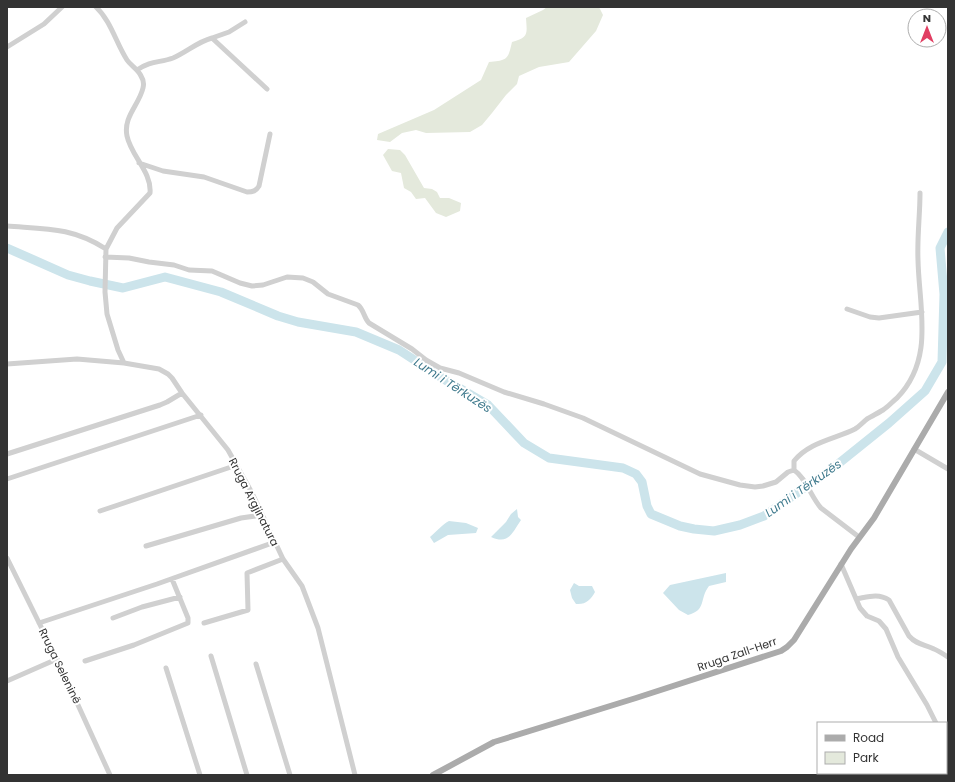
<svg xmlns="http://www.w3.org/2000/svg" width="955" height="782" font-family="Poppins,sans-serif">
<rect width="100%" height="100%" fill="#fff"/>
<path fill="#e4e9dc" d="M547,7H599L603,15L596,31L569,62L539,67L519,76L517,84L506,95L492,113L482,125L470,132L426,133L416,130L402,133L390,142L377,140L378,134L434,110L481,80L489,62C507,60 508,60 512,42C529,37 527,34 526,18L543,10Z
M388,149L400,150L405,155L424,188L432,189L437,192L440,198H449L461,203L460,211L446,217L436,213L425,198L416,199L411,192L404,188L401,173L392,171L383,155Z"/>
<path fill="#cce4eb" d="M517,509L518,517L521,520C512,533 509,545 491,537L506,522L511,514Z
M449,521L466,523L478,528L476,533L448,535L434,543L430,537C436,532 443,524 449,521Z
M726,573V582L709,586C699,599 707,610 688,615L679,610L663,593L670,585Z
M574,583L579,586H592L595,592C591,599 586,605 576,604L572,598L570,590Z"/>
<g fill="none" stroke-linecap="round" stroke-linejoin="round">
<path stroke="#cce4eb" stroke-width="9" d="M7,248L68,275L90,281L123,288L165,277L221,292L278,316L298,322L356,332L399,350L442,378L488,405L524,443L549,458L623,468L636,474L642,482L647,506L651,514L680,526L694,529L714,531L740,525L764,516L833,468L889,423L925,391L942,362L944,294L940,248L948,232"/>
<path stroke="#d0d0d0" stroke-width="5" d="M96,7C111,21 116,43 127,60C131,66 138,69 141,76C143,79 144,84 143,88C139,105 123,117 127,136C131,156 152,172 150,193L117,228L106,249L105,292L107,314L118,350L124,363
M212,38L229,32L245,22
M7,47L44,24L62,7
M137,70C151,60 160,63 173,58C187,52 197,42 212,38L267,89
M139,163L163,171L204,177L247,192C253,192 256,191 259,186L270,134
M7,226C45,229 72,227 106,249
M105,257L129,258L149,262L174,265L189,270L212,271L240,283L252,286L263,285L287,277L303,278L313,282L328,294L358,305C364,310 364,318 369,323L412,349L426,360L440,368L459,373L504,392L544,404L583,418L700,474L740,485L755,487L763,486L776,482L788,472L794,470
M847,309L870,317L879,318L922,312
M7,364L77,359L124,363L159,369L168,374L172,378L182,393L228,450L252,493L283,559L302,586L318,628L355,775
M914,449L948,469
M7,454L160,405L167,402L182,393
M794,470V461C809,442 835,439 855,429C860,426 863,422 867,419C872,416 878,413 883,410C888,407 892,402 897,398C935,359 919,308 918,260C917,237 920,215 920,193
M794,470C806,478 811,497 821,508L859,537
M7,479L201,415
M100,511L237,465
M146,546L241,518L262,515
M7,558L57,659L110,775
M841,564L860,608L867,616L879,621L886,629L898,657L927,705L936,723
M856,599C868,597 878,593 889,600L909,636C917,645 924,644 934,649C939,651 943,654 948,657
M113,618L142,607L180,597
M39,623L157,584L275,542
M204,623L248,610L247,573L283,559
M211,656L247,775
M85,661L134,645L188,623V618L172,579
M256,664L290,775
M166,668L200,775
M7,681L57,659
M946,744L948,748"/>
<path stroke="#ababab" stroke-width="6" d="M433,775L494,742L636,698L781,651L787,647L794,640L851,549L874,518L948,392"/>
</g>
<g text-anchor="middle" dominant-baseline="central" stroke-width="4" stroke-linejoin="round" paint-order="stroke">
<g font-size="11" fill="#333" stroke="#fff">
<text transform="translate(254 502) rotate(63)">Rruga Argjinatura</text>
<text transform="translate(737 654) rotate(-19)">Rruga Zall-Herr</text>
<text transform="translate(60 666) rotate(64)">Rruga Seleninë</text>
</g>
<g font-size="12" font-style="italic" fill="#3f7a8d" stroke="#fff">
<text transform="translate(453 385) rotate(33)">Lumi i Tërkuzës</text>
<text transform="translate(803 488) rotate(-35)">Lumi i Tërkuzës</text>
</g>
</g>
<rect width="955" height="782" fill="none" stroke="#333333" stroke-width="16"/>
<rect x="817" y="722" width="130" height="52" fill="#ffffff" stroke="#adadad"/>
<rect x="825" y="735" width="20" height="6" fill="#ababab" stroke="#adadad"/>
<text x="853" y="742" font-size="12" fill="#333333">Road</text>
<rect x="825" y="752" width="20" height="12" fill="#e4e9dc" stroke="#adadad"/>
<text x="853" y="762" font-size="12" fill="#333333">Park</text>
<g transform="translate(927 28)"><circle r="19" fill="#ffffff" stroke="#adadad"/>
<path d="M0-3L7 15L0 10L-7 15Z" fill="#e13e62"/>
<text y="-6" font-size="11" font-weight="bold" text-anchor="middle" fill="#333333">N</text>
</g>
</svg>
